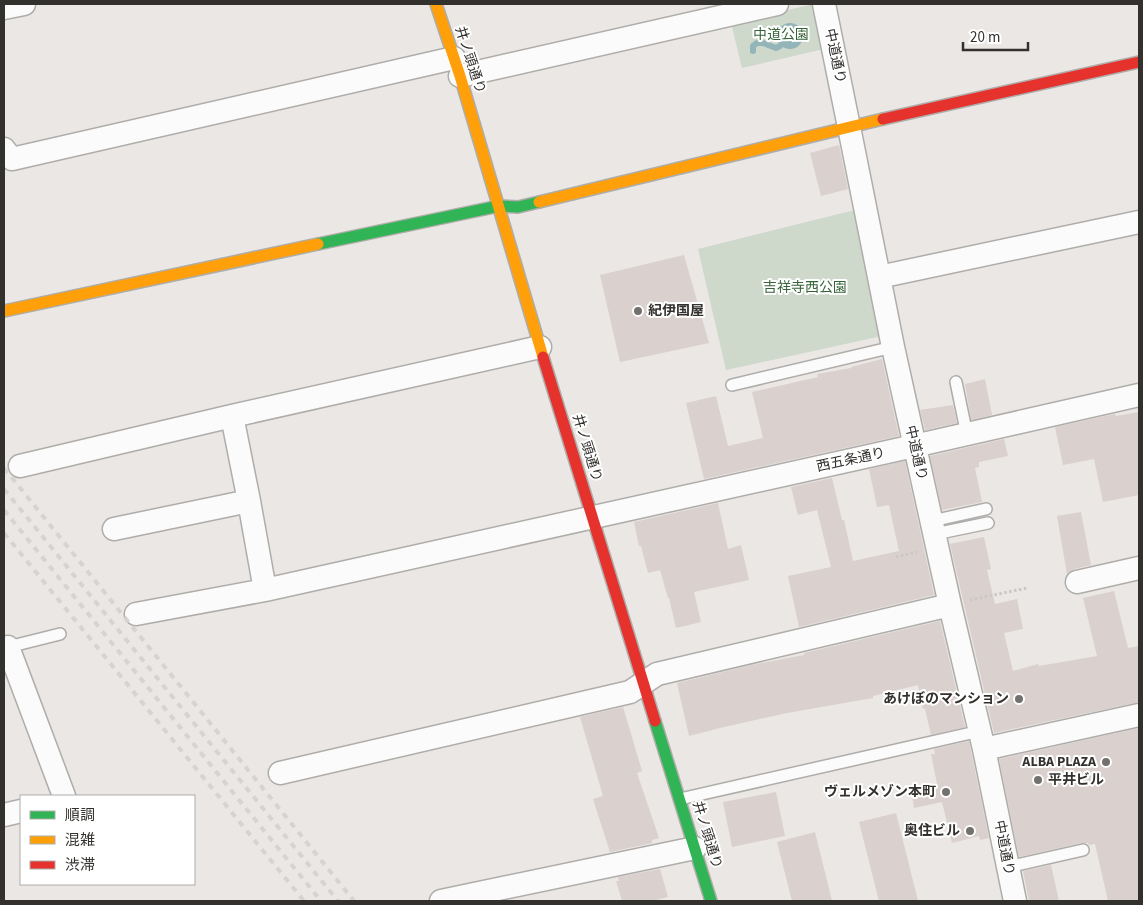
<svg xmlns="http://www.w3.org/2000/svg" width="1143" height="905" font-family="'Source Sans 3','Noto Sans JP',sans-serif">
<rect width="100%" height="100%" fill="#eae7e4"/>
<path fill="#ced9cb" d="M814,4L824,49L742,68L731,23Z
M855,210L882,336L726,370L698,249Z"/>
<path fill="#93b5b9" d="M777 36a13 13 0 1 1 26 0a13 13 0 1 1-26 0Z"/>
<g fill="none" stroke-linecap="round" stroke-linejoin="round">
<path stroke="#93b5b9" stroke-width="6" d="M753,51V46L757,43H763L776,48L780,46"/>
</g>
<path fill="#dad0cd" d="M839,145L848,189L821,196L810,153Z
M684,255L709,343L620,362L600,275Z
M882,359L899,436L704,479L686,403L716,396L728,446L763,438L752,392L818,377L817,374L851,368V367Z
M985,379L992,415L971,420L965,384Z
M953,405L957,423L925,430L920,410Z
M1139,412V495L1103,502L1094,459L1063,465L1055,427L1115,414L1116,416Z
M1004,439L1008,456L979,462V467L975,468L982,502L942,510L930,456Z
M905,461L934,595L799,627L788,576L831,567L817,510L798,515L791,487L832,478L842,520H844L853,561L899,551L889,505L877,507L869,469Z
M718,503L728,549L741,545L749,580L694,592L701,622L676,628L669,598H668L660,570L648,573L641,546H639L634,522Z
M1081,512L1091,565L1074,569L1067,574L1057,516Z
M984,537L991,569L987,570L995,604L1017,599L1023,629L1004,633L1013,671L1038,664L1039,666L1097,656L1083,598L1114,591L1128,648L1139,646V702L994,733L950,544Z
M940,621L965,727L931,735L925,709H923L918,685L873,696V698L787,713L724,727L689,736L677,683L752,665L804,655V653Z
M623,707L642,771L637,773L659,838L652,840V843L610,852L593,799L603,796L580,717Z
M1139,728V901H1108L1095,844L1089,845L1088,843H1081L1019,857L999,759Z
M969,741L989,838L980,840L979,836L952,843L942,802L914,808L911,789L937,784L931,754H935L934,749Z
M776,792L785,836L732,847L723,802Z
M896,813L918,901H879L859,822Z
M815,832L832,901H792L777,842Z
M1051,865L1059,901H1029L1023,871Z
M660,869L668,897L652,901H622L616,881H619L618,877Z"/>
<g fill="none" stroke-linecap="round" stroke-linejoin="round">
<g stroke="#afadaa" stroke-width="14">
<path id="lane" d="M956,382L967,435
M732,385L893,347
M932,521L986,509
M935,534L988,523
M8,647L60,634
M680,799L980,731
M1008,867L1083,850"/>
</g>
<g stroke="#afadaa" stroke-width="25">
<path id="street" d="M824,4L849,127L893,347L950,605L984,749L1015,901
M4,8L24,4
M460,76L777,4
M4,149L12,159L454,58
M879,277L1139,222
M232,416L249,501L265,590
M20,466L232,416L540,347
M114,529L249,501
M1077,582L1139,568
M136,614L265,590L914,446L1139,395
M4,648L8,647L64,796
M984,749L1139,715
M280,773L630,692L657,674L950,605
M4,815L21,811
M441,901L695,848"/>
</g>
<g stroke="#afadaa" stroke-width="14">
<path id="fast" d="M318,244L499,206L518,207L539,202
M655,721L711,901"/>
</g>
<g stroke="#afadaa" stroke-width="14">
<path id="slow" d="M436,4L460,76L543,357
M539,202L883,119
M4,311L318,244"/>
</g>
<g stroke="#afadaa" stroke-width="14">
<path id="jam" d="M883,119L1139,62
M543,357L655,721"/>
</g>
<path stroke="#cac8c7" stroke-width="3" stroke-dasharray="2.5 2.5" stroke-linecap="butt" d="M896,557L917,552
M970,600L1027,588"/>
<use href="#lane" stroke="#fcfbfb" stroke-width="11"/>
<use href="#street" stroke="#fcfbfb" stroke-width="22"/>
<use href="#fast" stroke="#30b455" stroke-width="11"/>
<use href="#slow" stroke="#ff9f0a" stroke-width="11"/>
<use href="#jam" stroke="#e5322d" stroke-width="11"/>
<path stroke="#d5d4d3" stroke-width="4" stroke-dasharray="6 6" stroke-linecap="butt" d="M4,468L354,901
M4,489L338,901
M4,510L321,901
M4,533L304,901"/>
</g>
<g fill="#73716e" stroke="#fff" stroke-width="2">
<circle cx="638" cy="311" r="5"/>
<circle cx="1019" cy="699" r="5"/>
<circle cx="1106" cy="762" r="5"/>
<circle cx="1038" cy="780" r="5"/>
<circle cx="946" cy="792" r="5"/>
<circle cx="970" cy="831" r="5"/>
</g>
<g text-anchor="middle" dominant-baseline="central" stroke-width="4" stroke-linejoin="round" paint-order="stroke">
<g font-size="14" fill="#376339" stroke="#fff">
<text x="781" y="35">中道公園</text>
<text x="805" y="288">吉祥寺西公園</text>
</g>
<g font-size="14" fill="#33312e" stroke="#fff">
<text transform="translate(835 56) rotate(78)">中道通り</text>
<text transform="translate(470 60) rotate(72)">井ノ頭通り</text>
<text transform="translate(587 448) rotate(73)">井ノ頭通り</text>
<text transform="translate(916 453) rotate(77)">中道通り</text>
<text transform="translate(851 460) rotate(-12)">西五条通り</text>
<text transform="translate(707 835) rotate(73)">井ノ頭通り</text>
<text transform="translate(1004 848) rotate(79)">中道通り</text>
</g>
<g font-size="14" font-weight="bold" fill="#33312e" stroke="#fff" text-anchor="end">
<text x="648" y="311" text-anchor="start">紀伊国屋</text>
<text x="1009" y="699">あけぼのマンション</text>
<text x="1096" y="762">ALBA PLAZA</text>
<text x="1048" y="780" text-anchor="start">平井ビル</text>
<text x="936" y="792">ヴェルメゾン本町</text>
<text x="960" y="831">奥住ビル</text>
</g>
</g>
<rect width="1143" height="905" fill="none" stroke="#33312e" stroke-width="10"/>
<rect x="20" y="795" width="175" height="90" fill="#ffffff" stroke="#adadab"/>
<rect x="30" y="811" width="25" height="8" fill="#30b455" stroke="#adadab"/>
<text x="65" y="820" font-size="15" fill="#33312e">順調</text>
<rect x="30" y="836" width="25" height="8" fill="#ff9f0a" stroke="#adadab"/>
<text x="65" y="845" font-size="15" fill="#33312e">混雑</text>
<rect x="30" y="861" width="25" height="8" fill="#e5322d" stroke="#adadab"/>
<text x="65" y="870" font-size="15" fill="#33312e">渋滞</text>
<path d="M963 42v8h65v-8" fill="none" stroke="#33312e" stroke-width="2.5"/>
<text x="970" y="42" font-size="15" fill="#33312e" stroke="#ffffff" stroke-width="4" paint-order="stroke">20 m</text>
</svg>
